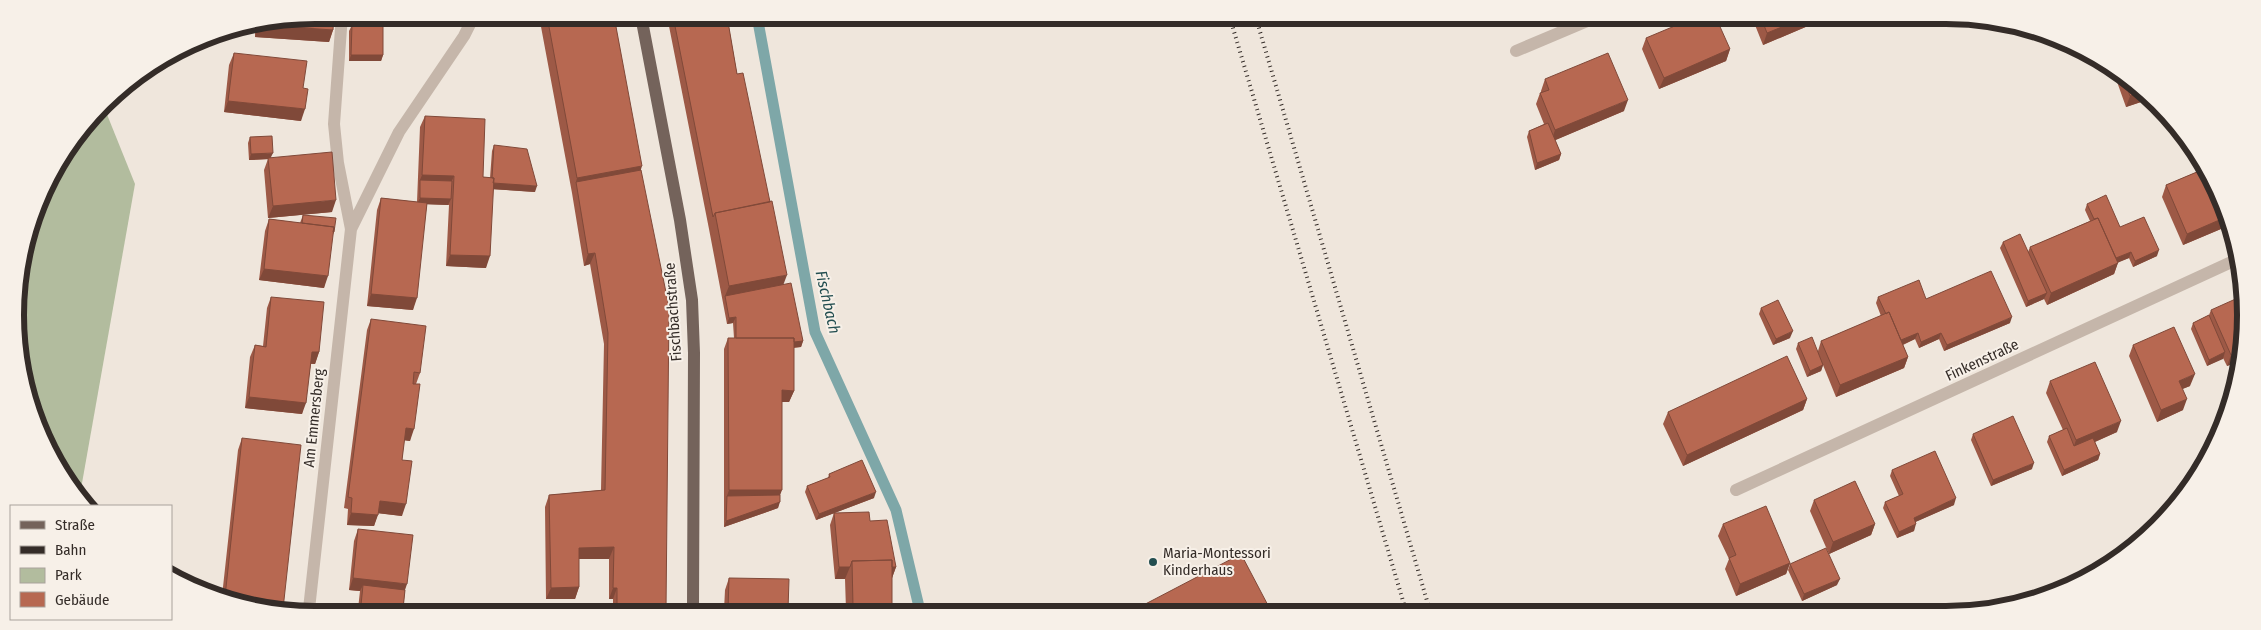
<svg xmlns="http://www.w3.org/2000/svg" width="2261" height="630" font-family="'Fira Sans Condensed',sans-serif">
<rect width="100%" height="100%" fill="#efe6dc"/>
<path fill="#b2bc9e" d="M104,107L135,184L79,500L25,393L16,295L46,182Z"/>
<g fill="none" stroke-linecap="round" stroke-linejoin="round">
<path stroke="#7ea7a8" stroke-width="11" d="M757,16L815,332L896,510L920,611"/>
<path stroke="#c5b6aa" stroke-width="12" d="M1516,51L1592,19
M351,229L399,132L464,36L474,16
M1736,490L2240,258
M309,609L351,229L338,163L334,124L342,15"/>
<path stroke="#74635b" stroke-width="12" d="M641,16L680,220L692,300L694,353L693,610"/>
<path stroke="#342c28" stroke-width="4" stroke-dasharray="1 4" stroke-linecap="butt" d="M1230,18L1406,611
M1256,18L1430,611"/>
</g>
<path fill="#9d5946" d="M315,15L333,30L329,42L255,37V27Z
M539,16H614L641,170L666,610H613V599H609V559H579V587L575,599H546L545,507L549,495L601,490L604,344L590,264L584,266L572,193Z
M667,16H727L737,74L783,284L803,341L801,347L794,348V391L789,402H782L780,495L778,508L724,527V349L728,338H734L733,323L727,324L709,229Z
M1753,20H1822L1763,45Z
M352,25L383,55L381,61H349V31Z
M1646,38L1730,49L1726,61L1659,89L1642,49Z
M234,53L303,88L301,121L224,112L229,65Z
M2111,65H2112L2147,100L2126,107Z
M1545,79L1624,111L1555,140L1561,154L1559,160L1535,170L1527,137L1529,131L1544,124L1536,104L1540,93H1541V91Z
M425,116L483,177L490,178L492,151L494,145L535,192L493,189L486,268L446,266L449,205L427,204L413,310L367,306L377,210L381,198L417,202L420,127Z
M250,137L271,158L332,212L268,218L264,170L268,159L249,160L248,143Z
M2204,169L2228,226L2183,245L2162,197L2166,185Z
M2087,204L2120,227L2157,256L2133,267L2129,258L2118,262L2114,274L2047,305L2044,299L2026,307L2000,248L2003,242L2028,252L2030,247L2090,221L2085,210Z
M303,215L334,232L332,237L324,288L259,280L265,231L269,219L300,223Z
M271,297L319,352L315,364H311L302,414L245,408L250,357L255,345L263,346L267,308Z
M1878,297L1926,299L2010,323L1944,351L1939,339L1919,348L1915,339L1903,345L1908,357L1904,368L1836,397L1823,365L1821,371L1807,377L1796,349L1798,343L1818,351L1821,341L1881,316L1876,303Z
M1761,308L1790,338L1773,345L1759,314Z
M2211,310L2240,361L2227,366L2223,358L2207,366L2191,329L2193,323L2209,315Z
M371,319L420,373L416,384L410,441L404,440L402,460V516L378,513L374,526L347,525L348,509L344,508L367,330Z
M2133,345L2190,386L2182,389L2183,410L2157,422L2129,356Z
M2050,381L2117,432L2095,442L2100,454L2098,460L2062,476L2047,442L2049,436L2063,430L2046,393Z
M1807,399L1803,410L1683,466L1663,424L1668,412Z
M1973,434L2032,469L1991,486L1971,440Z
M242,438L257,609L222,596L238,450Z
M1892,470L1954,505L1915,522L1914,531L1897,538L1883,508L1885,502L1899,496L1890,476Z
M829,474L874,498L816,520L805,492L807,486L828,478Z
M1814,500L1875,524L1871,535L1829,554L1810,511Z
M834,513L870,521L896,567L892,578L890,610H846L845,579H835L830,525Z
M1723,524L1790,563L1786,574L1736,596L1725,569L1729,559L1718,536Z
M358,529L405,590L403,610L358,609L360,591L349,590L354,541Z
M1790,564L1837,585L1802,601L1788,570Z
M729,578L788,610H724L725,590Z"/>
<path fill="#804939" d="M1799,20H1822L1763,45L1767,33Z
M262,25L333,30L329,42L255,37L258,26Z
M1730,49L1726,61L1659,89L1664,78Z
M351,55H383L381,61H349Z
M2139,92L2147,100L2126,107L2130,96Z
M1628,100L1624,111L1551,142L1555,130Z
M228,101L305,109L301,121L224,112Z
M273,153L270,159L249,160L251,154Z
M1561,154L1559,160L1535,170L1537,163Z
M642,166L637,182H576L577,178Z
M422,175L454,176L449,187L420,180Z
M492,183L537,186L535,192L489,189Z
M420,198L451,199L448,205L417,204Z
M336,200L332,212L268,218L273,206Z
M2224,218L2228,226L2183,245L2187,234Z
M2159,250L2157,256L2133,267L2135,261Z
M2131,252L2129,258L2110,266L2112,260Z
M595,253L590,264L584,266L588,254Z
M450,255L490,256L486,268L446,266Z
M2118,263L2114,274L2047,305L2051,293Z
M264,269L328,276L324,288L259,280Z
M787,275L781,291L725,296L729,286Z
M2047,293L2044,299L2026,307L2028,301Z
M371,294L417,298L413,310L367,306Z
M736,317L733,323L727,324L729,318Z
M2012,317L2010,323L1944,351L1947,345Z
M1793,331L1790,338L1773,345L1776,339Z
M1918,333L1915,339L1895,348L1897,342Z
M1941,333L1939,339L1919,348L1921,342Z
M803,341L801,347L734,350L737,344Z
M2240,351V361L2227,366L2231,355Z
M312,352H319L315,364L308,363Z
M2225,352L2223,359L2207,366L2209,360Z
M1908,357L1904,368L1836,397L1840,385Z
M1823,365L1821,371L1807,377L1810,371Z
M2195,374L2190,386L2175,392L2179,381Z
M782,390L794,391L789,402H778Z
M249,397L306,403L302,414L245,408Z
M1807,399L1803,410L1683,466L1687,455Z
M2187,399L2183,410L2157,422L2161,410Z
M2121,421L2117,432L2072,452L2076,440Z
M406,428L414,429L410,441L402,440Z
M2100,454L2098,460L2062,476L2064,470Z
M2034,463L2032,469L1991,486L1993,480Z
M729,490H782L778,501L727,496Z
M876,492L874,498L816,520L819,514Z
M1956,498L1954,505L1911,524L1914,518Z
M380,501L406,504L402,516L376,513Z
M780,502L778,508L724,527L726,521Z
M351,513L378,515L374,526L347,525Z
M1875,524L1871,535L1829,554L1833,542Z
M1916,524L1914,531L1897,538L1899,532Z
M614,547L609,559H575L579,548Z
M1790,563L1786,574L1736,596L1740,584Z
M839,567H850L845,579H835Z
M852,567H896L892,578Z
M353,578L407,584L403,596L363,585L360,591L349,590Z
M1840,579L1837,585L1802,601L1804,594Z
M579,587L575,599H546L551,588Z
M613,588H617L613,599H609Z
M361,605L403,610L359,609Z
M853,606H892L890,610H851Z"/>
<path fill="#b76851" stroke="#804939" d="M315,15H334L333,30L262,25Z
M547,16H614L642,166L577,178Z
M673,16H727L737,74L743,73L770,202L715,213L713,217Z
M1689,20H1717L1730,49L1664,78L1646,38Z
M1762,20H1799L1767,33Z
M352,25H383V55H351Z
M234,53L307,61L303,88L308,89L305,109L228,101Z
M1608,53L1628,100L1555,130L1540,93L1549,90L1545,79Z
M2123,76L2139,92L2130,96Z
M425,116L485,119L483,177L494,178L490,256L450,255L454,176L422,175Z
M1548,123L1561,154L1537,163L1529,131Z
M272,136L273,153L251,154L250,137Z
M494,145L527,149L537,186L493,183L494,178H492Z
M332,152L336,200L273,206L268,158Z
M2204,169L2224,218L2187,234L2166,185Z
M641,170L669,307L666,610H617V588H613L614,547L579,548V587L551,588L549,495L605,490L608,333L595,253L588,254L576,182Z
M420,180L452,181L451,199L420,198Z
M2106,195L2120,227L2144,217L2159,250L2135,261L2131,252L2116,258L2098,218L2094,219L2087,204Z
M381,198L427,203L417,298L371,294Z
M772,201L787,275L729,286L715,213Z
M303,215L336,218L334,232H333L334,227L302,223Z
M2098,218L2118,263L2051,293L2030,247Z
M269,219L334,227L328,276L264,269Z
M2020,234L2047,293L2028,301L2003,242Z
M1991,271L2012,317L1947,345L1941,333L1921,342L1918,333L1901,340L1889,312L1886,314L1878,297L1919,280L1926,299Z
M791,283L803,341L794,342V338H736V317L729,318L725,296Z
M271,297L324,302L319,352H312L306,403L249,397L255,345L266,347Z
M2240,297V351L2231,355L2211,310Z
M1778,300L1793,331L1776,339L1761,308Z
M1889,312L1908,357L1840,385L1821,341Z
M2209,315L2225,352L2209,360L2193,323Z
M371,319L426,326L420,373L414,372L413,384H420L414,429L406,428L402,460L412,461L406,504L380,501L378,515L351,513L352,498L348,497Z
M2174,327L2195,374L2179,381L2187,399L2161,410L2133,345Z
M1812,337L1823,365L1810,371L1798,343Z
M728,338H794V391L782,390V490H729Z
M1787,356L1807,399L1687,455L1668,412Z
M2095,362L2121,421L2076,440L2050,381Z
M2013,416L2034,463L1993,480L1973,434Z
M2067,428L2074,446L2093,438L2100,454L2064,470L2049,436Z
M242,438L301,445L283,609H257L225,597Z
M1935,451L1956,498L1914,518L1916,524L1899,532L1885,502L1903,494L1892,470Z
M862,460L876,492L819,514L807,486L830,477L829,474Z
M1855,481L1875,524L1833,542L1814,500Z
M780,495V502L726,521L727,496Z
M1766,506L1790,563L1740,584L1729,558L1736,555L1723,524Z
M869,512L870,521L887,520L896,567H892V560L852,561L850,567H839L834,513Z
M358,529L413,535L407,584L353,578Z
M1826,548L1840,579L1804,594L1790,564Z
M1241,554L1271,611H1132Z
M892,560V606H853L852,561Z
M729,578L789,579L788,610H728Z
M363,585L405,590L403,609L361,605Z
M338,607L353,609H337Z"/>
<circle fill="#234e50" stroke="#f7f0e8" stroke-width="2" cx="1153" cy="562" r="5"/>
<g text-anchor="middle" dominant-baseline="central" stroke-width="4" stroke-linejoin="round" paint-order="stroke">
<g font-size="15" fill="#342c28" stroke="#f7f0e8">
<text transform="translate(673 312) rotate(-94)">Fischbachstraße</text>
<text transform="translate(1982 360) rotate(-25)">Finkenstraße</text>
<text transform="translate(314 418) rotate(-84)">Am Emmersberg</text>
</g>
<g font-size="15" fill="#342c28" stroke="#f7f0e8" text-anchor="start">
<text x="1163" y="553">Maria-Montessori<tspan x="1163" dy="17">Kinderhaus</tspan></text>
</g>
<g font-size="16" font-style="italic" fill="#234e50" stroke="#f7f0e8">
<text transform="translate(828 302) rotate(77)">Fischbach</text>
</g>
</g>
<path d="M0 0H2261V630H0ZM315 24H1946A291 291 0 0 1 2237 315V315A291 291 0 0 1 1946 606H315A291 291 0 0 1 24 315V315A291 291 0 0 1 315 24Z" fill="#f7f0e8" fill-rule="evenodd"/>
<path fill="none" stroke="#342c28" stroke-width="6" d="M315 24H1946A291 291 0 0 1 2237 315V315A291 291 0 0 1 1946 606H315A291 291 0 0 1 24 315V315A291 291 0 0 1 315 24Z"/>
<rect x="10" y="505" width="162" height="115" fill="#f7f0e8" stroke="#a9a29b"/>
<rect x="20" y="521" width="25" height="8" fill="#74635b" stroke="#a9a29b"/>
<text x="55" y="530" font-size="15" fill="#342c28">Straße</text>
<rect x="20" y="546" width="25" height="8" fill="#342c28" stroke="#a9a29b"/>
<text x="55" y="555" font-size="15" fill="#342c28">Bahn</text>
<rect x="20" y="568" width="25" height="15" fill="#b2bc9e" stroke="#a9a29b"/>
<text x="55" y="580" font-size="15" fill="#342c28">Park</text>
<rect x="20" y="592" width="25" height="15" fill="#b76851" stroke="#a9a29b"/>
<text x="55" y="605" font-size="15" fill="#342c28">Gebäude</text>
</svg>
